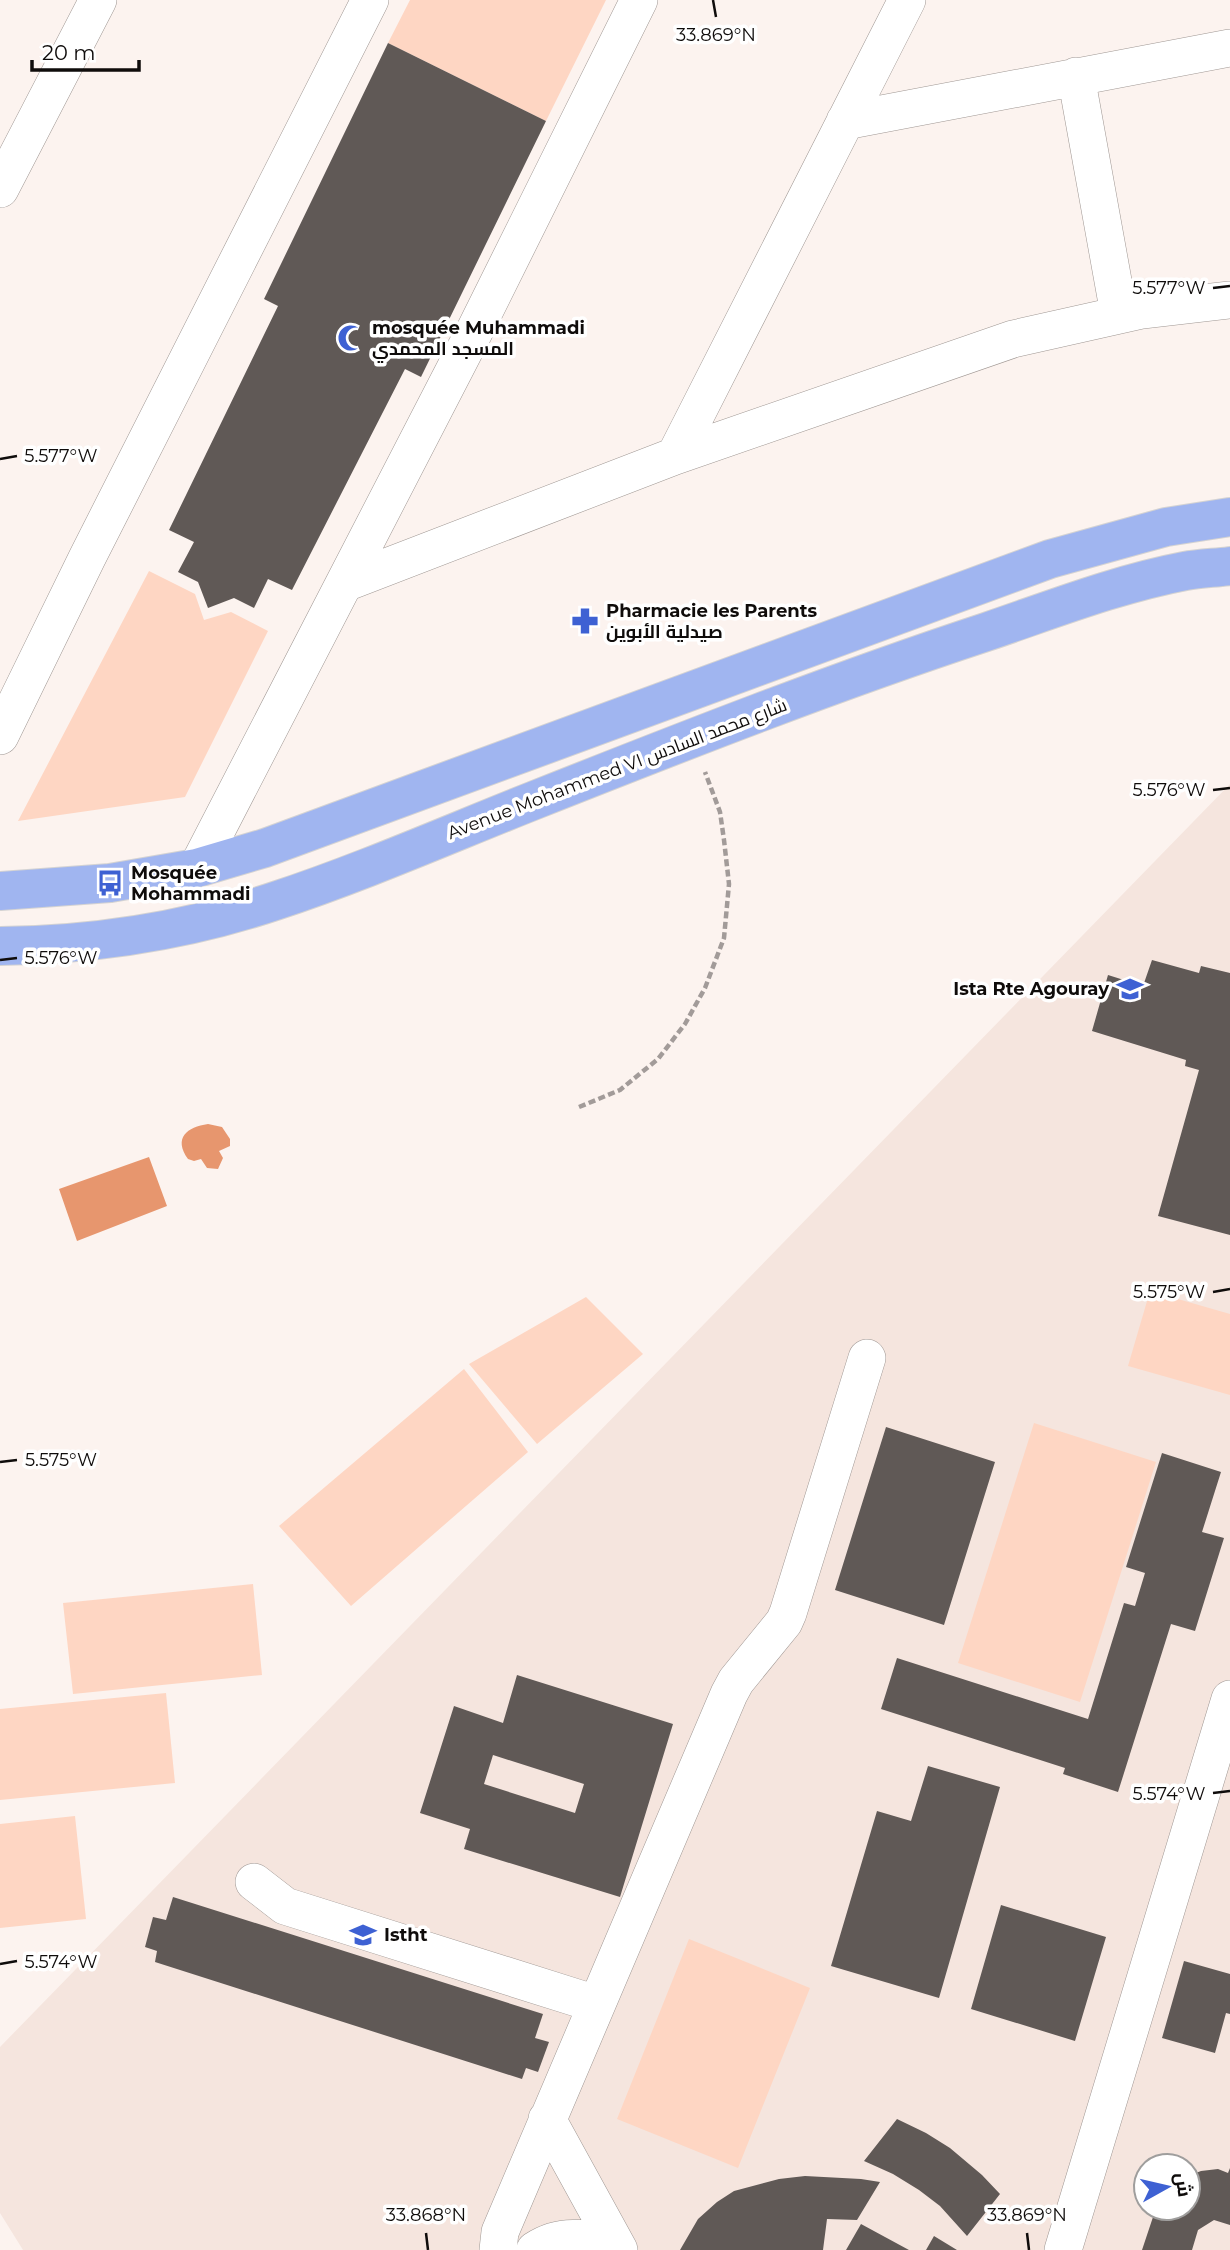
<svg xmlns="http://www.w3.org/2000/svg" width="1230" height="2250" font-family="Montserrat,Cairo,sans-serif">
<rect width="100%" height="100%" fill="#fcf3ef"/>
<path fill="#f5e5de" fill-rule="evenodd" d="M1230,784V2250H23L0,2213V2047ZM1146,2166H1188V2208H1146Z"/>
<path fill="#fed6c3" d="M410,0H606L546,121L388,43Z
M149,571L195,594L204,620L231,612L268,631L185,797L18,821Z
M1150,1291L1230,1314V1395L1128,1366Z
M586,1297L643,1354L537,1444L469,1364Z
M464,1369L528,1452L351,1606L279,1526Z
M1034,1423L1156,1462L1080,1702L958,1663Z
M253,1584L262,1675L73,1694L63,1603Z
M166,1693L175,1783L0,1800V1709Z
M75,1816L86,1919L0,1928V1824Z
M689,1939L810,1988L738,2168L617,2119Z"/>
<path fill="#e7966e" d="M208,1124L222,1127L230,1139V1146L219,1151L223,1158L218,1169L207,1168L201,1159L194,1161L188,1159C173,1138 187,1127 208,1124Z
M149,1157L167,1206L77,1241L59,1189Z"/>
<path fill="#605956" fill-rule="evenodd" d="M388,43L546,121L421,377L405,369L292,590L268,579L254,608L234,598L208,608L198,582L178,572L194,542L169,530L278,306L264,299Z
M1152,960L1199,973L1201,966L1230,973V1235L1158,1216L1199,1070L1185,1066L1186,1060L1092,1031L1108,975L1143,986Z
M886,1427L995,1462L944,1625L835,1590Z
M1162,1453L1221,1472L1202,1532L1224,1538L1195,1631L1171,1624L1118,1792L1063,1774L1065,1768L881,1709L897,1658L1088,1719L1124,1603L1135,1606L1145,1573L1126,1567Z
M517,1675L673,1724L620,1897L464,1849L470,1829L420,1813L454,1706L503,1723ZM493,1755L584,1784L575,1813L484,1784Z
M928,1766L1000,1787L939,1998L831,1966L877,1811L911,1821Z
M173,1897L543,2014L535,2038L549,2042L538,2072L526,2068L522,2079L155,1962L157,1951L145,1947L153,1917L166,1920Z
M1001,1905L1106,1937L1075,2041L971,2009Z
M1184,1961L1230,1974V2014L1226,2013L1215,2053L1162,2038Z
M897,2119L926,2133L950,2148L982,2175L1000,2194L967,2236L940,2206L919,2190L893,2174L864,2161Z
M1230,2168V2225L1214,2220L1198,2230L1192,2250H1142L1156,2208H1188V2176L1201,2171L1218,2169L1228,2173Z
M805,2176L861,2179L880,2182L857,2220L827,2219L823,2250H680L698,2219L717,2202L734,2191L779,2179Z
M861,2224L909,2250H846Z
M934,2236L957,2250H926Z"/>
<g fill="none" stroke-linecap="round" stroke-linejoin="round">
<g stroke="#9f9793" stroke-width="38">
<path id="minor" d="M1076,76L1119,314
M845,121L1230,48
M0,189L98,0
M675,456L907,0
M345,583L675,456L1013,339L1142,310L1230,300
M0,736L87,558L370,0
M197,868L475,330L639,0
M254,1882L285,1906L596,2004
M547,2119L619,2250
M498,2250L500,2232L729,1694L736,1681L784,1622L788,1613L867,1358
M535,2250C557,2235 589,2234 610,2250
M1063,2250L1230,1699"/>
</g>
<g stroke="#d4d3d3" stroke-width="40">
<path id="major" d="M0,891L110,883L197,868L265,848L1050,559L1166,527L1230,517
M0,946C93,945 186,931 275,901C363,872 449,834 535,800C684,741 834,682 986,632C1051,610 1117,584 1185,571C1200,568 1215,568 1230,566"/>
</g>
<path stroke="#a29b99" stroke-width="4.5" stroke-dasharray="7 3.5" stroke-linecap="butt" d="M579,1107L620,1090L658,1059L685,1024L705,988L724,938L729,884L724,840L720,812L705,772"/>
<use href="#minor" stroke="#fff" stroke-width="37"/>
<use href="#major" stroke="#a0b5f0" stroke-width="38"/>
</g>
<path fill="none" stroke="#0f0c0b" stroke-width="2.5" d="M713,0L716,17M1213,288L1230,286M0,459L17,456M1213,790L1230,788M0,960L17,958M1213,1292L1230,1289M0,1462L17,1460M1213,1793L1230,1791M0,1964L17,1961M426,2233L428,2250M1027,2233L1029,2250"/>
<defs>
<g id="mosque-bare" transform="scale(2.1)"><path d="M3.5-4.9A6 6 0 1 0 3.5 4.9A5 5 0 1 1 3.5-4.9Z" fill="#3e61d3" stroke="#fff" stroke-width="2.5" paint-order="stroke"/></g>
<g id="pharmacy-bare" transform="scale(2.1)"><path d="M-2-6h4v4h4v4h-4v4h-4v-4h-4v-4h4Z" fill="#3e61d3" stroke="#fff" stroke-width="2.5" paint-order="stroke"/></g>
<g id="bus-bare" transform="scale(2.1)"><path d="M-5-6H5V4H4V6H2V4H-2V6H-4V4H-5ZM-3.5-4V0h7V-4ZM-3.5 1.2v1.5H-2V1.2ZM2 1.2v1.5H3.5V1.2Z" fill="#3e61d3" stroke="#fff" stroke-width="2.5" paint-order="stroke"/></g>
<g id="university-bare" transform="scale(2.1)"><path d="M0-5L7-2L0 1L-7-2ZM-4 1L0 2.5L4 1V4Q0 6-4 4Z" fill="#3e61d3" stroke="#fff" stroke-width="2.5" paint-order="stroke"/></g>
</defs>
<g fill-rule="evenodd">
<use href="#mosque-bare" x="351" y="338"/>
<use href="#pharmacy-bare" x="585" y="621"/>
<use href="#bus-bare" x="110" y="883"/>
<use href="#university-bare" x="1130" y="989"/>
<use href="#university-bare" x="363" y="1935"/>
</g>
<g text-anchor="middle" dominant-baseline="central" stroke-width="7" stroke-linejoin="round" paint-order="stroke">
<g font-size="18" font-weight="bold" fill="#0f0c0b" stroke="#fff" text-anchor="start">
<text x="372" y="328">mosquée Muhammadi<tspan x="372" dy="21">المسجد المحمدي</tspan></text>
<text x="606" y="611">Pharmacie les Parents<tspan x="606" dy="21">صيدلية الأبوين</tspan></text>
<text x="131" y="873">Mosquée<tspan x="131" dy="21">Mohammadi</tspan></text>
<text x="1109" y="989" text-anchor="end">Ista Rte Agouray</text>
<text x="384" y="1935">Istht</text>
</g>
<g font-size="18" fill="#0f0c0b" stroke="#fff">
<text transform="translate(617 769) rotate(-21)">Avenue Mohammed VI شارع محمد السادس</text>
</g>
</g>
<g font-size="18" text-anchor="middle" fill="#0f0c0b" stroke="#fff" stroke-width="7" stroke-linejoin="round" paint-order="stroke">
<text x="716" y="41">33.869°N</text>
<text x="1169" y="294">5.577°W</text>
<text x="61" y="462">5.577°W</text>
<text x="1169" y="796">5.576°W</text>
<text x="61" y="964">5.576°W</text>
<text x="1169" y="1298">5.575°W</text>
<text x="61" y="1466">5.575°W</text>
<text x="1169" y="1800">5.574°W</text>
<text x="61" y="1968">5.574°W</text>
<text x="426" y="2221">33.868°N</text>
<text x="1027" y="2221">33.869°N</text>
</g>
<g transform="translate(1167 2187) rotate(82)"><circle r="33" fill="#ffffff" stroke="#9f9e9d" stroke-width="2"/>
<path d="M0-5L12 26L0 18L-12 26Z" fill="#3e61d3"/>
<text y="-10" font-size="19" font-weight="bold" text-anchor="middle" fill="#0f0c0b">ش</text>
</g>
<path d="M32 60v10h107v-10" fill="none" stroke="#0f0c0b" stroke-width="3.5"/>
<text x="42" y="60" font-size="21" fill="#0f0c0b" stroke="#ffffff" stroke-width="5" paint-order="stroke">20 m</text>
</svg>
